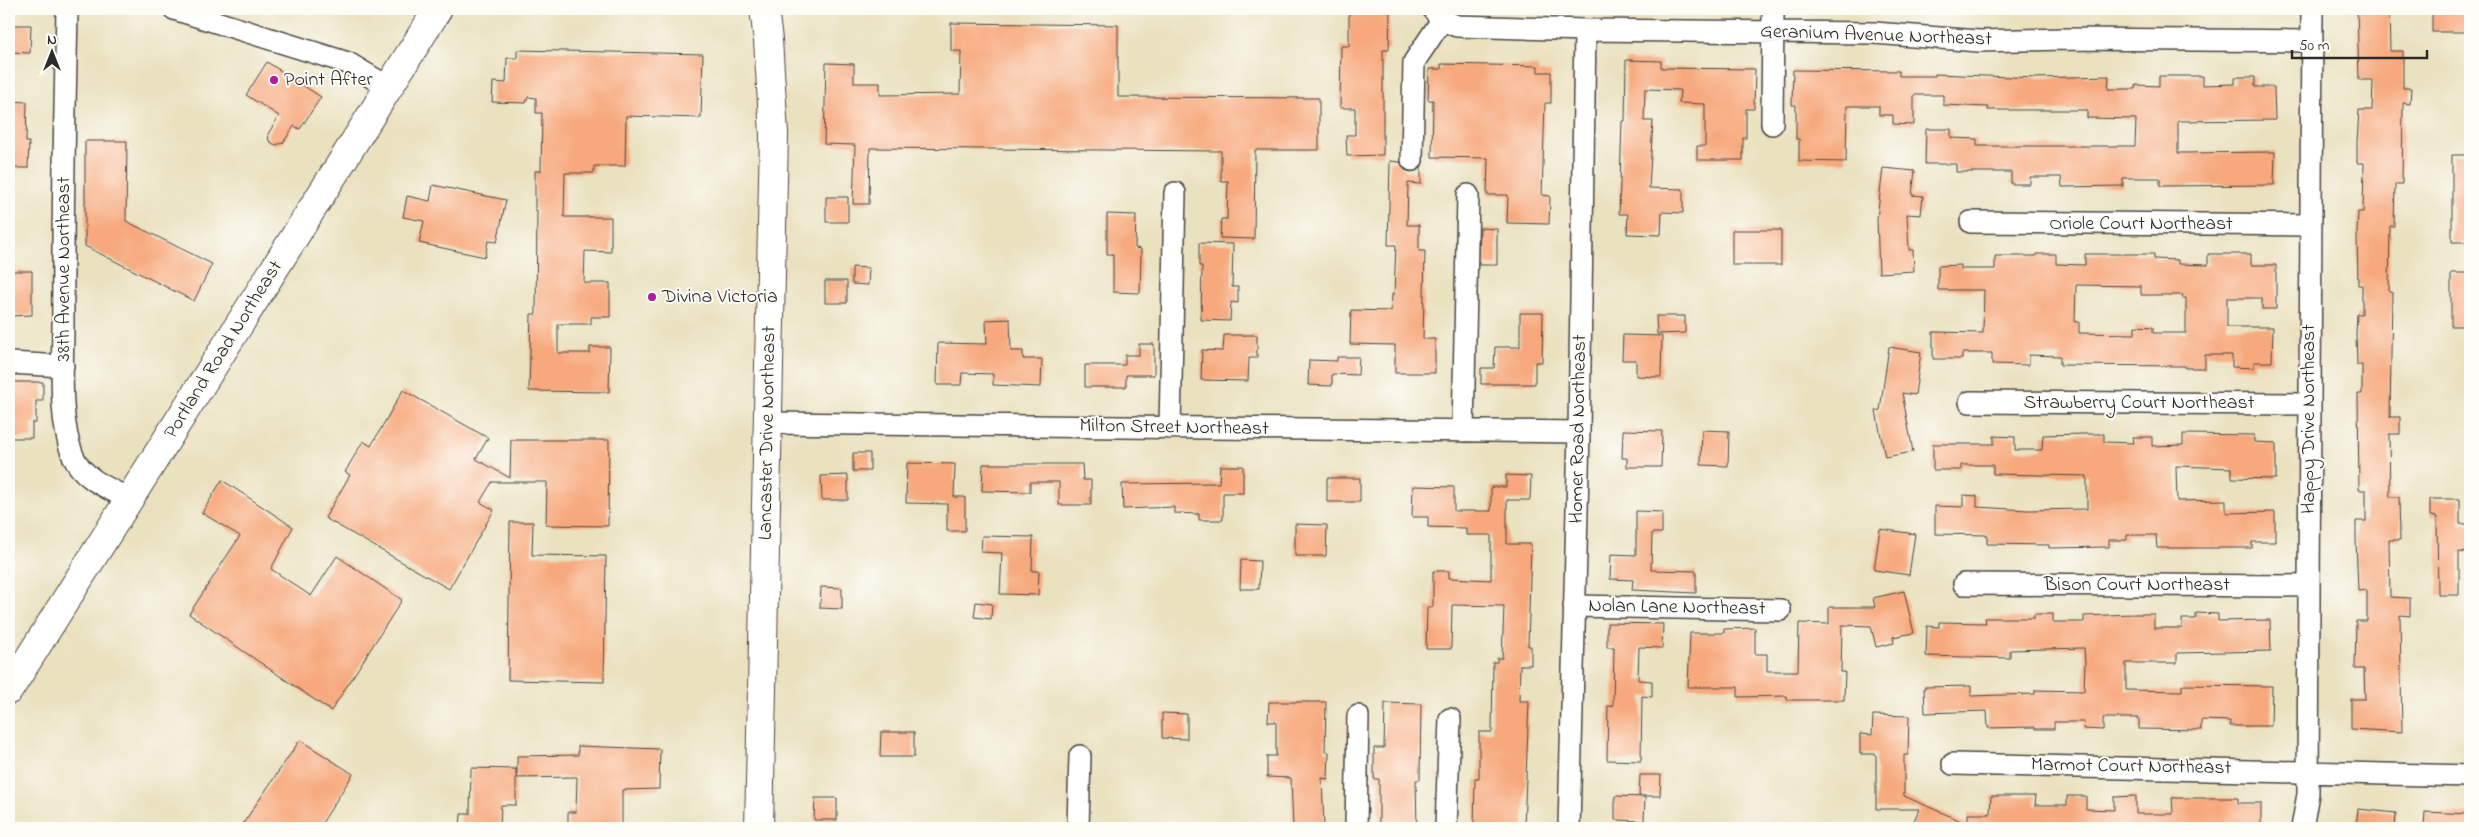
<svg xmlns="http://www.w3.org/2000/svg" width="2479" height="837" font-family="'Indie Flower',sans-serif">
<rect width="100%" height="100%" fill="#fdfcf7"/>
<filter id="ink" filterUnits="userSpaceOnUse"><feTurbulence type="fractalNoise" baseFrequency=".02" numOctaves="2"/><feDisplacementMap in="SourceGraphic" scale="10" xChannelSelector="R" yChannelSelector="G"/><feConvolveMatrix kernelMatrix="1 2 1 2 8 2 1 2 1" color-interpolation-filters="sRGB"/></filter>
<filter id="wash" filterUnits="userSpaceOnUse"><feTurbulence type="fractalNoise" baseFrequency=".0096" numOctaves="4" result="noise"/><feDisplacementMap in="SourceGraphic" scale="20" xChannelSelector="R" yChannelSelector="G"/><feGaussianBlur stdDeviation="1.12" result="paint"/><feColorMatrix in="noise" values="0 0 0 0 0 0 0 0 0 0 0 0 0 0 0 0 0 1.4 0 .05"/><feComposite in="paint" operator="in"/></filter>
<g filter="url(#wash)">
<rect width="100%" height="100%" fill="#eae1bf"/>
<g id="blocks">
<path fill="#f7a97d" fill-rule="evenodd" d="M1349,9H1390L1389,50H1383V155L1347,156L1346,135H1355V108H1340L1341,46H1349Z
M2357,9H2389L2390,51H2403V88H2411L2410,104L2403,103L2402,184H2395L2394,226H2390L2389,292H2392L2390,417H2400V434H2389L2390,497H2399L2400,540H2389L2390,597L2410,598V616L2400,615L2402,732L2351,729V699H2365L2364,669H2355L2356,621H2367V590L2358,591L2356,540V521H2366V490H2359L2358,394H2362V365H2357L2356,334L2357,314H2362V285H2358L2357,233L2358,212H2363L2364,163H2357V142L2359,110H2372L2373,80H2359Z
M2432,9H2466L2465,32H2432Z
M951,23L1118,25V97L1319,98V150H1255L1254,239L1220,238L1221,219H1227L1228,181H1221V151L870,148L869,204H853L855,145L824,144L826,63L854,64V83H880V95L960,94L961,51H951Z
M9,25H31L30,53L9,52Z
M517,50L703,54L701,118L626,116L625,166H594V173H565L564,217H611V252L585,251L584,283H610V317H591V324H558V353H590V347H610L609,392L529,391L531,314H536L537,210H535V171H541L542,113H536V98L528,97L526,103L492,102L493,82L506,83L507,58H517Z
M1626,60L1661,61V68L1755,69L1754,109H1746V138H1743V160H1697V146H1705V104L1679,103L1680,90L1645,89L1644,121H1653L1649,188L1683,189V213L1662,212L1661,235L1627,234L1628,214H1619L1622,121H1625Z
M267,62L321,97L300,129L294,126L283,143L275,145L269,141L268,134L279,116L246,95Z
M1441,64L1538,66V72H1551V103H1545L1542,195L1550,196L1549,224L1507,223L1508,195H1487L1488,158L1432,157L1433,100H1428L1429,69H1441Z
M1793,70L1899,71V76H1935V74L2036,78L2109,76L2108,89H2136V85L2159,86V76H2203V85L2235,84V77H2255V87H2274L2275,120L2178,121V153L2275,152L2274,185L2160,186V178H2123V186L2062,187L2061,177H2030V184H2011V172H1956V164H1925L1926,129H1951V138L1977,139V146H2135L2136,119L2087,118V110H1988V107L1943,105V95H1914V125L1893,124V115H1879V106H1847L1846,162L1799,161V139H1796V105H1792Z
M9,101L27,102L26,142H29L28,168H9Z
M85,141H127L126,221L212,264L194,301L85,246Z
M2452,155H2470V242H2452Z
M1390,161L1400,162L1405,170L1411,172L1421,168V184L1408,183L1407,225H1419V251H1425L1423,339H1435V373H1395V345L1350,344L1351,310L1391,311L1392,294H1394L1396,245H1388Z
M1883,168L1915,171L1912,195L1923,196L1921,215L1907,214L1909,250H1913L1914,271L1879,273L1877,219Z
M433,185L506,200L497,242L488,241L485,257L419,243L424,221L403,217L407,196L430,201Z
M826,197H848V222H826Z
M1107,214L1136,215L1135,248L1141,249L1140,293L1113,292V254H1107Z
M1480,228L1497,229V265H1479Z
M1732,230H1781V265H1732Z
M1199,243L1233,244L1232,287H1238V303L1231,302L1230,321L1201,320L1202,266H1199Z
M2036,254H2056V264L2085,265V254H2154V259L2178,260V264L2208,265V254H2251V265H2276V309H2262V298H2227V327H2273L2272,362H2254V368L2232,367V355H2205V368H2185V366L2060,365V356L2029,355V365L1992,364V353H1962V359H1933V332L1983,333L1984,290H1938V266L1961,265V269H1995V256H2036ZM2076,285L2141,286V295H2183L2182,298H2186V333H2153V327L2135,326V334L2079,333V322H2075Z
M852,267L869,268L868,285L852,284Z
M9,271H32V315L9,316Z
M2451,273H2470V326H2451Z
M825,281H847V303H825Z
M1520,313H1543L1542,362H1535V384H1481V368H1494L1495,347H1520Z
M1656,316H1685V333L1657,334Z
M1010,319L1011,351H1023V359H1042L1041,387L993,385V374L962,373L961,385H937L938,343L987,344L986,320Z
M1224,335H1257V358H1249L1248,381L1201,380L1202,350L1223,351Z
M1623,335L1662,336L1661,377L1636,376V360H1622Z
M1139,344H1154V375H1126V387H1085V365H1125V355H1139Z
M1889,347L1921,352L1915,395L1902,393L1913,452L1885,457L1876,411L1880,410Z
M1337,357H1359L1358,375L1332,374V386L1308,385L1309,360L1337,361Z
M10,382H43V401H36V423H32V438H9Z
M403,390L488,438L476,459L510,478L511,440H609L608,526L546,525L547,482H492L480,502L494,510L449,589L325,518L350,475L345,472L363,441L371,446Z
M1623,430L1662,431L1661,467H1627V458H1622Z
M1702,430L1729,431L1728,466L1701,465Z
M2084,434H2104V442L2134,443L2133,437H2152V446L2183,445V434L2254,435V442L2276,443V479L2232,478V468L2176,466L2177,501L2226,500V513L2275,512V542H2252V548H2157L2156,535H2127V540H2109V547L2049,548V545L1987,544V535L1935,534V506L1963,507V495L1977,496V507L2027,510L2087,509V476L1993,474V465H1961V470H1933V444H1994V436L2015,437V450H2042L2043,435Z
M853,453H870V471H853Z
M907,463L955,464L954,497H965V531H947V504L906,503Z
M983,464H1082L1083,480H1091V505H1059V482H1030V492L982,491Z
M1220,466H1243V493H1223V520H1199V514L1174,513V507L1123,509L1122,484L1219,483Z
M848,475V500H822L821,476Z
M1506,475L1531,476L1530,500H1507V544H1531L1528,646H1531V665H1520L1519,701H1529L1524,828H1474L1475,779H1479V732H1492L1493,662H1497V658H1502L1504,606L1452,605L1451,649H1426L1427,607H1433V571H1449V578L1491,580V535H1466V528L1428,527V517H1412L1413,486L1454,487V511H1491V487H1506Z
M1327,478H1360V502H1327Z
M222,480L293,527L271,569L311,596L337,556L402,600L331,711L189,614L240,536L202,513Z
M2430,499H2460V524H2470V553L2459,552V595H2438L2437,517L2430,516Z
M1636,511L1662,512V533H1652L1651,570L1696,571V593L1632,590L1633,580L1610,579L1611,554L1636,555Z
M510,522H533L532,555L606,556L604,682L508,680Z
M1295,524L1327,525L1326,556H1295Z
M1880,529L1915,534L1909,575L1874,570Z
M982,536L1033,537L1032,571H1039L1038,595L1000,594L1002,553L981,552Z
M1241,560L1260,561L1259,589H1240Z
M821,587L842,588V609L820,608Z
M1904,591L1914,633L1893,637L1894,643L1876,647L1871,626L1842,625L1841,672H1845L1844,700H1787V696L1738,697V687H1688L1690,633H1724V629L1755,628V654H1767V671H1798L1799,623L1829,624V607H1875L1873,598Z
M976,602L992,604L991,619L974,617Z
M2196,613L2218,614V621L2270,620L2271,651L2177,653V663H2126V690L2182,691V685L2272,686L2271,726H2230V721L2201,720V730L2139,729V718H2103V730L2083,729L2084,722H2054V729H2035V727L1988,728L1987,711L1925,713L1924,687L1971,686V696L2035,694V690L2084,691L2085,662L2084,648L2010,650V658L1926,656L1927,626L1939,627V622L1986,623L1985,618H2034V614H2053V622H2084V616L2132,614H2154V628H2182V619H2196Z
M1607,623L1663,624L1662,648L1639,647L1638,680L1652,681V697L1642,696L1641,761L1607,760L1608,706H1613L1614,647H1607Z
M1269,702H1326L1325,752H1329L1328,779L1322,778L1324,828H1293L1291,778L1267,777V756H1276V722H1268Z
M1385,703L1421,704L1420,780H1416L1417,828H1379V779H1374V748H1384Z
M1162,713L1187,714V739L1162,738Z
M1873,715L1909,716L1908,755H1904V796L1968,824V814H1990L1991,796H2036L2035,805H2067V796H2086V809L2114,810V797L2136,796V814H2173L2172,798H2238V803H2261V828H1911L1919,809H1876V754H1860V734L1872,735Z
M881,732H914V757H880Z
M300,740L353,774L319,828H240Z
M578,746L660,749L659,789L622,790V828H568V812H576L577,777L517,778V756L578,755Z
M471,768L516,769V805H501L500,828H460L461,814H470Z
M1640,775H1661L1660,796H1639Z
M1615,796L1645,797L1644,821L1615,820Z
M815,798H837V820H814Z
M2358,809L2396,813L2395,828H2356Z
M2425,812L2470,814V828H2424Z"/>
</g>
</g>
<g filter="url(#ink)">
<use href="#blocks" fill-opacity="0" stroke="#484641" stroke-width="1"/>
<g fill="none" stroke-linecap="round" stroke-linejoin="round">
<g stroke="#484641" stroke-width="24">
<path id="minor" d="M67,9C65,114 62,219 63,324C63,364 58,419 73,456C83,479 108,488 129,499
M174,9L348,63L388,87
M1433,9L1442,20L1457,26L1585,30L1874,33L1979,41L2063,39L2312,41
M1772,124L1773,9
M1412,160L1414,62L1442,20
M1971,222L2310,225
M9,363L63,366
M1970,402L2309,404
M769,423L1579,432
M1170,428L1175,193
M1463,431L1468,195
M1964,584L2309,586
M1574,606L1780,610
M1953,764L2470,776
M1078,828L1080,756
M1356,828L1358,716
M1446,828L1450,719
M1569,828L1579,432L1585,30
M2302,828L2308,794L2312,9"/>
</g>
<g stroke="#484641" stroke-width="30">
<path id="major" d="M9,690L438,9
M759,828L774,134L768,40L764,9"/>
</g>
<use href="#minor" stroke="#fff" stroke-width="21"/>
<use href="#major" stroke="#fff" stroke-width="28"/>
</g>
</g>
<g fill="#b5179e" stroke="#fdfcf7" stroke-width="2">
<circle cx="274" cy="80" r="5"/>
<circle cx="652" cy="297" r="5"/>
</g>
<g text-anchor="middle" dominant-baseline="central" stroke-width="4" stroke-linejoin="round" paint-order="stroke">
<g font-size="20" fill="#2b2b2b" stroke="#fdfcf7">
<text transform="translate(1876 36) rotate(2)">Geranium Avenue Northeast</text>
<text x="2141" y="224">Oriole Court Northeast</text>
<text transform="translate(64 269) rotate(-90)">38th Avenue Northeast</text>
<text transform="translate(224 350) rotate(-58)">Portland Road Northeast</text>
<text x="2139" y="403">Strawberry Court Northeast</text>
<text transform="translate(2309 419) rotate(-90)">Happy Drive Northeast</text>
<text transform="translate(1174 428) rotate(1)">Milton Street Northeast</text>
<text transform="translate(1579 429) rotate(-89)">Homer Road Northeast</text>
<text transform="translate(768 433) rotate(-89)">Lancaster Drive Northeast</text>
<text x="2137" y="585">Bison Court Northeast</text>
<text transform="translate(1677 608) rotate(1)">Nolan Lane Northeast</text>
<text transform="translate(2131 767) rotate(1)">Marmot Court Northeast</text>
</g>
<g font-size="20" fill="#2b2b2b" stroke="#fdfcf7" text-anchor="start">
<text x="284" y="80">Point After</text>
<text x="662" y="297">Divina Victoria</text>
</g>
</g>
<rect width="2479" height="837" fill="none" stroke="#fdfcf7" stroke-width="30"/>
<g transform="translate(52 52)" stroke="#fdfcf7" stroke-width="4" paint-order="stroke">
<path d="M0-4L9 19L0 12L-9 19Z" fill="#2b2b2b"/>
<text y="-8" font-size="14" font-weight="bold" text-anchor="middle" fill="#2b2b2b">N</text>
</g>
<path d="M2292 50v8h135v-8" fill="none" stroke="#2b2b2b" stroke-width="2.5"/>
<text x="2299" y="50" font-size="15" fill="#2b2b2b" stroke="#fdfcf7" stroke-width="4" paint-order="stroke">50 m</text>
</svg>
